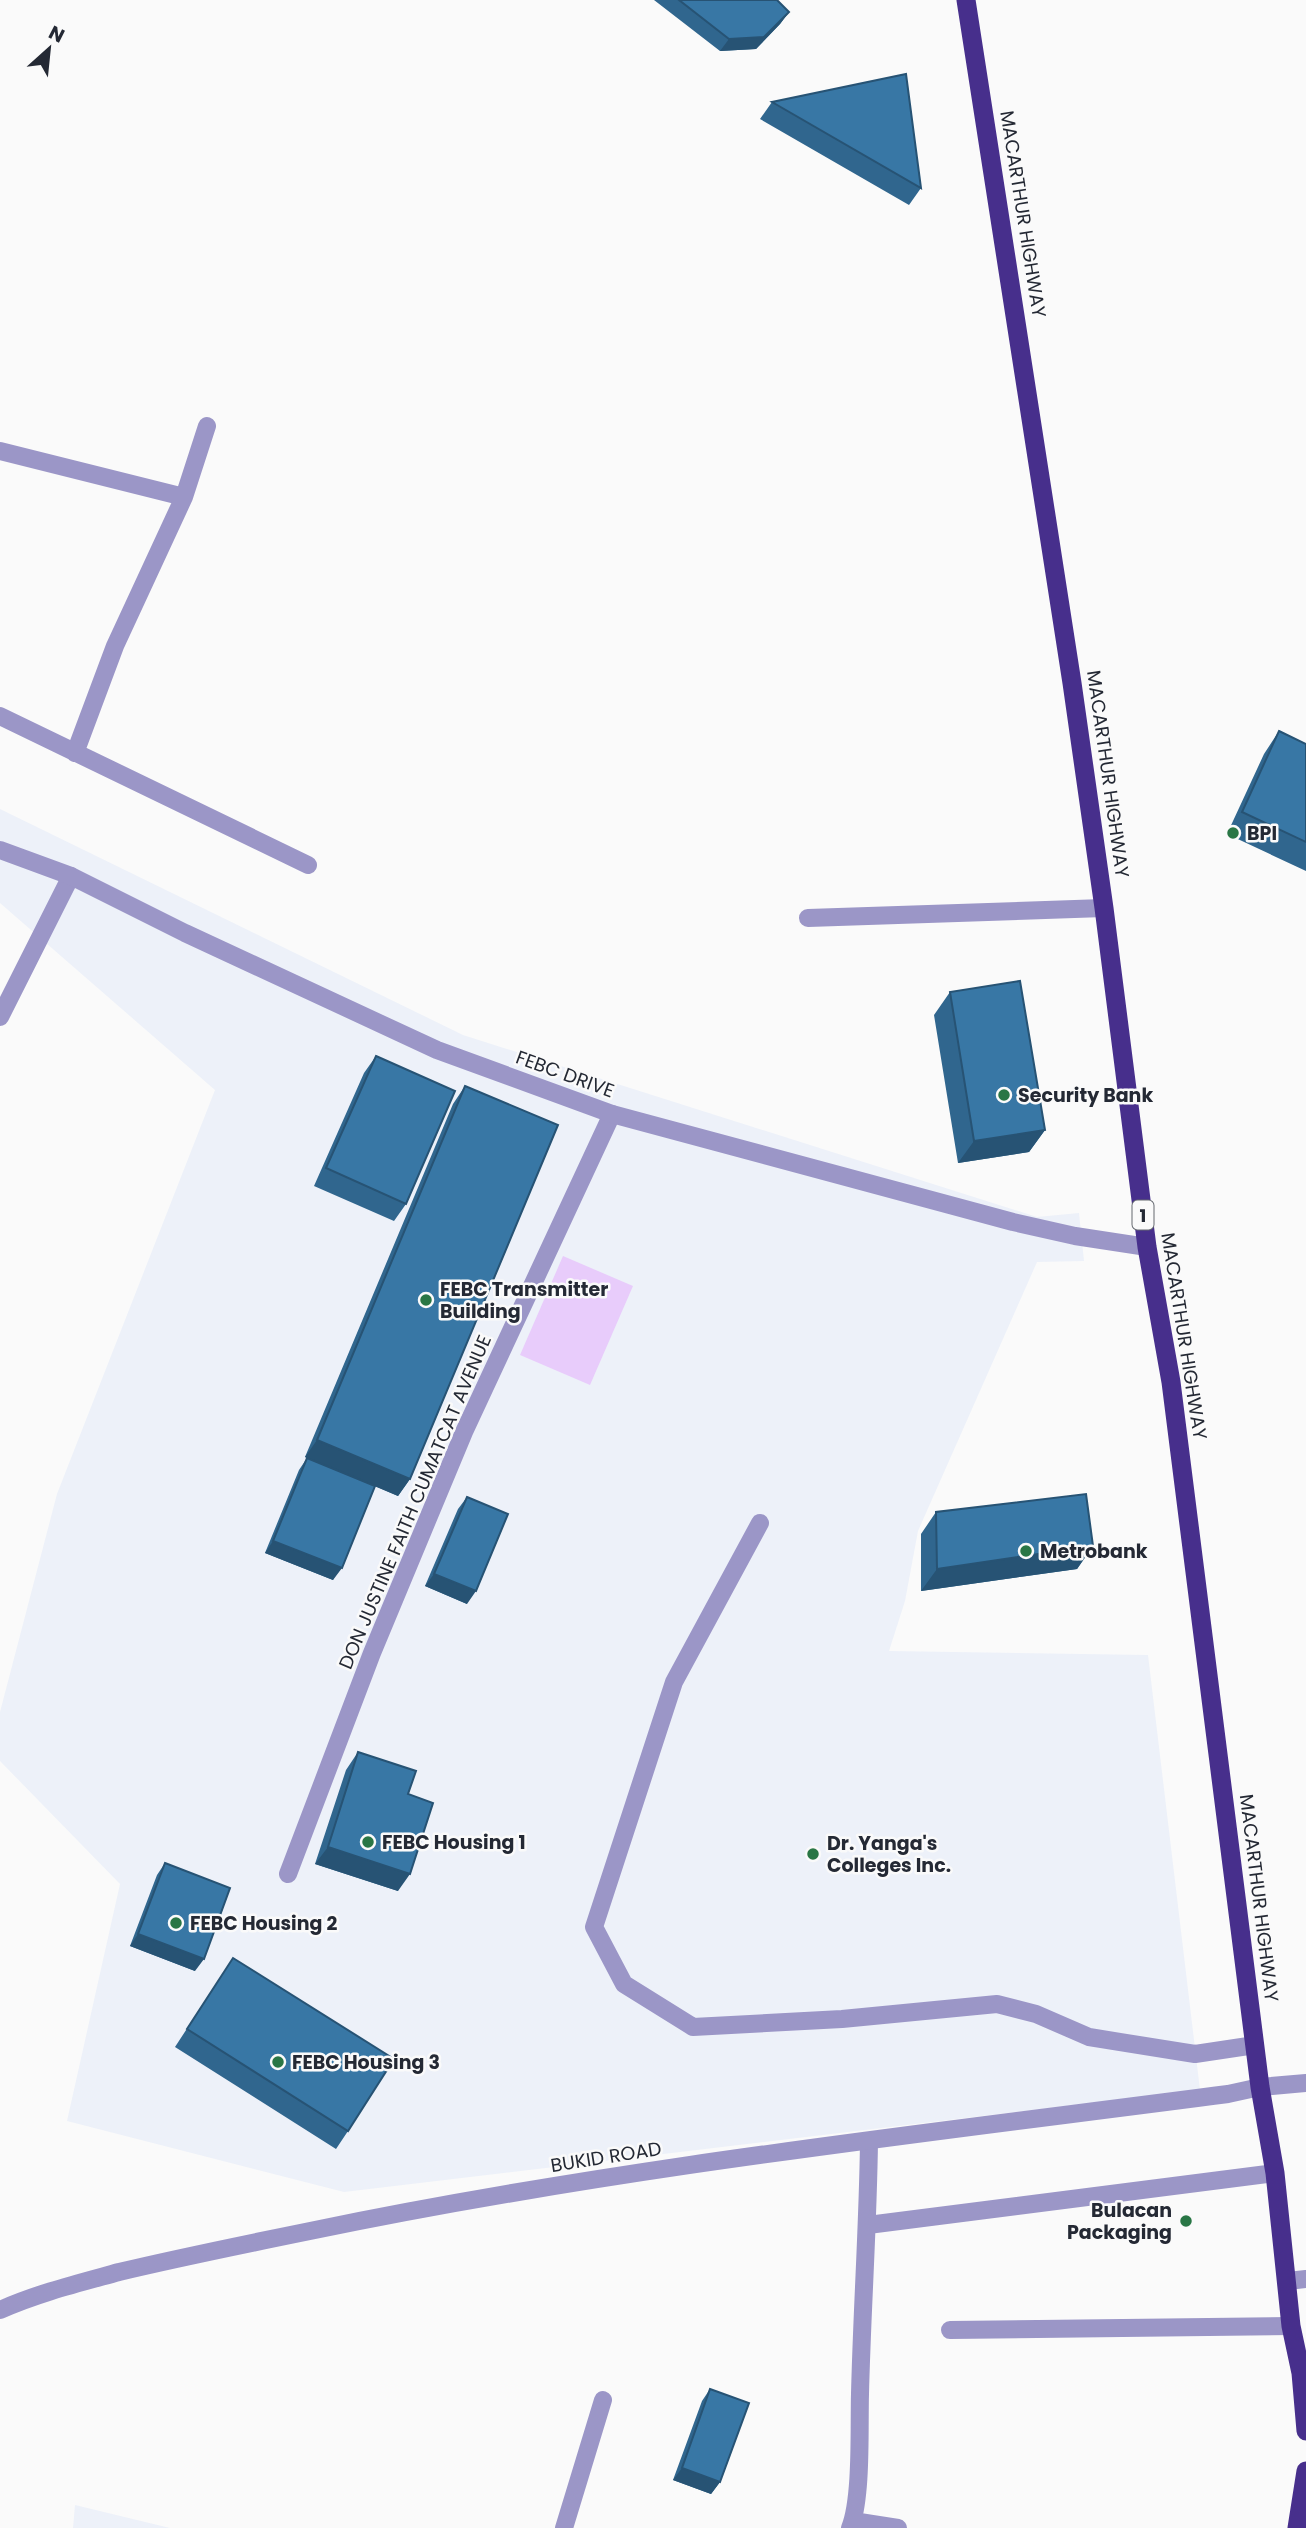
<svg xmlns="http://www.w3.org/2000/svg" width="1306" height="2528" font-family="Poppins,sans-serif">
<rect width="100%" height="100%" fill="#fafafa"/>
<path fill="#edf1f9" d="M0,809L463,1035L1037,1217L1079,1213L1084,1261L1037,1262L918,1531L905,1601L889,1651L1148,1655L1200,2090L344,2192L67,2121L120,1884L0,1761V1712L57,1494L215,1090L0,903Z
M75,2505L170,2528H73Z"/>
<path fill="#e8ccfb" d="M563,1256L633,1286L590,1385L520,1355Z"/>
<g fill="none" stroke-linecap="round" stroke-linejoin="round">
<path stroke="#9b96c7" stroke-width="18" d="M808,918L1104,908
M0,1017L71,876
M760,1523L674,1682L594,1927L624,1984L693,2027L842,2019L997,2004L1036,2014L1089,2037L1195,2054L1255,2045
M288,1874L372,1653L464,1432L612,1114
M868,2225L1275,2173
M1288,2281L1306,2279
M950,2330L1291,2326
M853,2521L898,2528
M564,2528L603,2400
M850,2528C862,2498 859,2429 860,2394C862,2310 868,2225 869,2141"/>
<path stroke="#9b96c7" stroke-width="18" d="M0,451L184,497
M0,716L308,865
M75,753L115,646L184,497L207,426
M0,850L71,876L185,933L437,1050L612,1114L1013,1222L1075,1236L1147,1247
M0,2310C38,2293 79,2283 119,2272C182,2257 246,2244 310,2231C613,2168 921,2134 1228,2094L1260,2087L1306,2083"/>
<path stroke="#472f8c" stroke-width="19" d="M966,0L1072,683L1104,908L1147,1247L1171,1382L1260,2087L1275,2173L1291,2326L1301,2373L1306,2431
M1297,2528L1306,2471"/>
</g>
<path fill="#30668e" d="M654,0H777L789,12L780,24L756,49L720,51Z
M772,102L921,188L909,205L760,119Z
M1279,731L1306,744V871L1227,834L1264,754Z
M950,992L1045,1130L1029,1152L958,1163L934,1015Z
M376,1056L406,1204L394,1221L314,1186L364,1073Z
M465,1086L410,1479L398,1496L375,1486L333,1580L265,1553L299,1470L307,1458L305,1457L453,1104Z
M467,1497V1604L425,1586L458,1509Z
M936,1512L1093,1546L1077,1569L921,1591V1534Z
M358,1752L408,1794L398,1891L315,1864L346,1770Z
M165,1863L195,1971L130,1946L157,1875Z
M233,1958L348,2131L336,2149L175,2047Z
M710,2389L720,2482L711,2494L673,2480L702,2401Z"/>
<path fill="#275374" d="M789,12L780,24L756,49L720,51L729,39Z
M1045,1130L1029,1152L958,1163L974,1141Z
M317,1440L410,1479L398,1496L305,1457Z
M273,1541L342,1568L333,1580L265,1553Z
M1093,1546L1077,1569L921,1591L937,1569Z
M434,1574L476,1591L467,1604L425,1586Z
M328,1847L410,1874L398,1891L315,1864Z
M138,1934L204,1959L195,1971L130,1946Z
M682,2468L720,2482L711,2494L673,2480Z"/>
<path fill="#3877a5" stroke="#275374" stroke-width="2" d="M679,0H777L789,12L764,37L729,39Z
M906,74L921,188L772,102Z
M1279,731L1306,744V842L1242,812Z
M1020,981L1045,1130L974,1141L950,992Z
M376,1056L455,1091L406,1204L326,1168Z
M465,1086L558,1125L410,1479L317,1440Z
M307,1458L375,1486L342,1568L273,1541Z
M1086,1494L1093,1546L937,1569L936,1512Z
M467,1497L508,1514L476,1591L434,1574Z
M358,1752L416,1771L408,1794L433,1803L410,1874L328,1847Z
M165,1863L230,1888L204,1959L138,1934Z
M233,1958L394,2059L348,2131L187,2029Z
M710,2389L749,2403L720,2482L682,2468Z"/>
<g fill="#297645" stroke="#fafafa" stroke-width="2.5">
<circle cx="1233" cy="833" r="7"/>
<circle cx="1004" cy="1095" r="7"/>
<circle cx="426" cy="1300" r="7"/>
<circle cx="1026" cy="1551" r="7"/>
<circle cx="368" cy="1842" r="7"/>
<circle cx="813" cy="1854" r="7"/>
<circle cx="176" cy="1923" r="7"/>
<circle cx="278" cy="2062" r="7"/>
<circle cx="1186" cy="2221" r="7"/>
</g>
<g text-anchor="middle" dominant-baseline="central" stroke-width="5" stroke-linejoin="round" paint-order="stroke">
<rect fill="#fafafa" stroke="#64686f" stroke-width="2" x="1132.5" y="1200.5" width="21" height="29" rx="5"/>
<g font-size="18" font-weight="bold" fill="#242934">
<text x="1143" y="1215">1</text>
</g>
<g font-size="19" fill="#242934" stroke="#fafafa">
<text transform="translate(1023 214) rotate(81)">MACARTHUR HIGHWAY</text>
<text transform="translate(1108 774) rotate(82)">MACARTHUR HIGHWAY</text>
<text transform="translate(565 1074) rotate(20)">FEBC DRIVE</text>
<text transform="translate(1184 1336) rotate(81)">MACARTHUR HIGHWAY</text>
<text transform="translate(415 1502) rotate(-67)">DON JUSTINE FAITH CUMATCAT AVENUE</text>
<text transform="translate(1259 1898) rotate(83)">MACARTHUR HIGHWAY</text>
<text transform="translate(606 2157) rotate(-9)">BUKID ROAD</text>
</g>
<g font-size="19" font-weight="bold" fill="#242934" stroke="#fafafa" text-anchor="start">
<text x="1247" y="833">BPI</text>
<text x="1018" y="1095">Security Bank</text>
<text x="440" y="1289">FEBC Transmitter<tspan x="440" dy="22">Building</tspan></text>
<text x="1040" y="1551">Metrobank</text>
<text x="382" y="1842">FEBC Housing 1</text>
<text x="827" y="1843">Dr. Yanga's<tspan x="827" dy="22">Colleges Inc.</tspan></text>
<text x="190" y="1923">FEBC Housing 2</text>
<text x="292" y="2062">FEBC Housing 3</text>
<text x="1172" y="2210" text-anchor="end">Bulacan<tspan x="1172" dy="22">Packaging</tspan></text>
</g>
</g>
<g transform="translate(49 49) rotate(27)" stroke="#fafafa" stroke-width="5" paint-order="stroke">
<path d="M0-5L12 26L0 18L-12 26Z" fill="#242934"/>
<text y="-10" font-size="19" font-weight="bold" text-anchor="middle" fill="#242934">N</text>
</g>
</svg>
